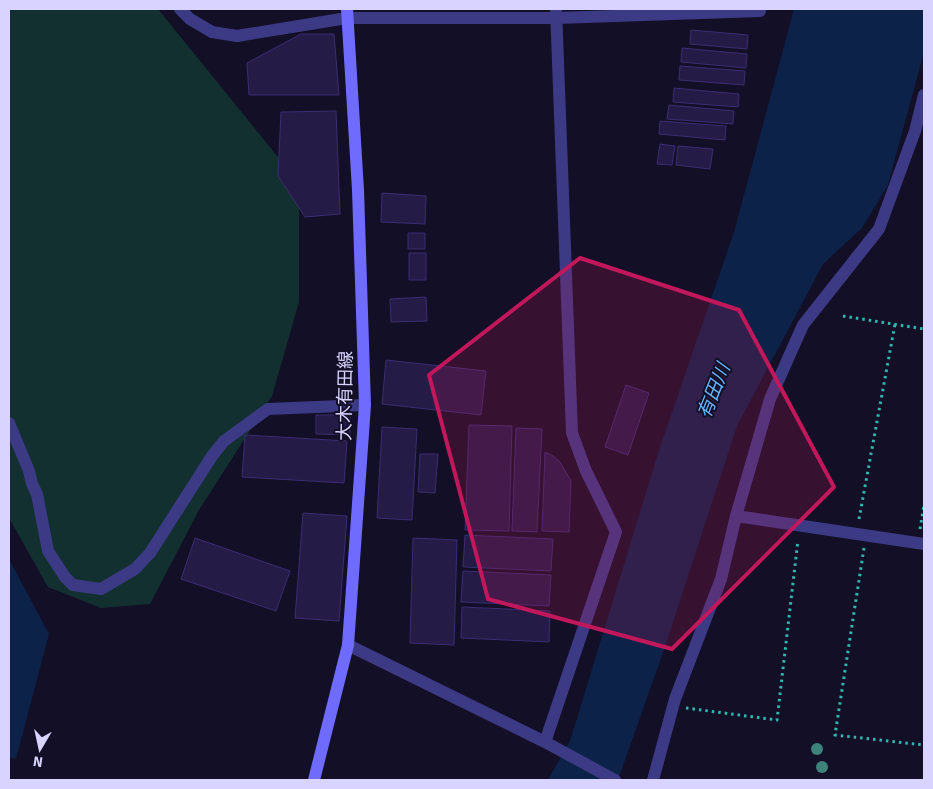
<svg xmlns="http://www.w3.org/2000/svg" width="933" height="789" font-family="Signika,'Noto Sans JP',sans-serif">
<rect width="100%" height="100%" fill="#130f26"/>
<path fill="#12302f" d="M9,9H158L299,183V302L272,396L199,510L150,604L101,608L48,587L9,518Z"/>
<path fill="#0c2248" d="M794,9H924V52L888,185L862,228L823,264L737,426L665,647L618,780H548L570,741L659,450L734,232Z
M9,559L49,634L16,759L9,757Z"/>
<path fill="#241b47" stroke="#3b2d73" d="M691,30L748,35L747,49L690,44Z
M301,34H334L339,95H249L247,63Z
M682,48L747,54L746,68L681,62Z
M680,66L745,71L744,85L679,80Z
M674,88L739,94L738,107L673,102Z
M669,105L734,111L733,124L667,119Z
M336,111L340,214L305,217L278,176L281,112Z
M660,121L726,126L725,140L659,134Z
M660,144L675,146L672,165L657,164Z
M678,146L713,149L710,169L676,165Z
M382,193L426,196L425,224L381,222Z
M408,233H425V249H408Z
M409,253H426V280H409Z
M426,297L427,321L391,322L390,299Z
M386,360L486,371L481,415L382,404Z
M626,385L649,393L628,455L605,447Z
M316,415H350V435L316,434Z
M469,425L512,426L509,531L465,530Z
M382,427L417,429L412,520L377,518Z
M516,428L542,429L537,532L512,531Z
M245,435L347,441L344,483L242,477Z
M545,452L553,456L560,462L571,481L569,532L542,531Z
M420,454H438L435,493L418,492Z
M303,513L347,516L339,621L295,618Z
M465,535L553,539L551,571L463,567Z
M195,538L290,571L276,611L181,579Z
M413,538L457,540L454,645L410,643Z
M463,571L551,575L549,606L461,602Z
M462,607L550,611L549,642L461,638Z"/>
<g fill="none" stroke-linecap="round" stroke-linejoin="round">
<path stroke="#2fb8b0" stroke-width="3" stroke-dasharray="2.5 4" stroke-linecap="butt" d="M843,316L924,329
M859,519L895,324
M920,529L924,505
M864,548L835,735L924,745
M686,708L777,720L798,540"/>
<path stroke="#3d3a85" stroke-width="12" d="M180,9L190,19L212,32L237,36L347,18H557L760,11
M9,423L29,471L32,484L37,494L48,551L65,577L73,585L101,589L135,569L150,553L212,456L224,441L268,409L365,405
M736,516L924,544
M348,645L545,742L615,780
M545,742L616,532L586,471L572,433L556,9
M653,780L675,699L721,579L736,516L770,399L803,325L879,229L915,131L924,95"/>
<path stroke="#6f6bff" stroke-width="12" d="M314,780L348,645L365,405L358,190L347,9"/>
</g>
<g fill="#3d827b">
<circle cx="817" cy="749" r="6"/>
<circle cx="822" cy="767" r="6"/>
</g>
<path fill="#c2185b" fill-opacity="0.2" stroke="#c2185b" stroke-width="4" stroke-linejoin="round" d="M580,258L739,310L834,487L672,649L488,599L429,375Z"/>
<g text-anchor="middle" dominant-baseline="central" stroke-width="4" stroke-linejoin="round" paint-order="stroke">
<g font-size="18" fill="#d9d4ff" stroke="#130f26">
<text transform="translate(345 396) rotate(-89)">大木有田線</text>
</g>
<g font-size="19" font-style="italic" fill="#62b6ff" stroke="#130f26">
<text transform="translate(714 391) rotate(-68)">有田川</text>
</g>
</g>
<rect width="933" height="789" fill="none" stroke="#d9d4ff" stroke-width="20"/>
<g transform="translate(40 749) rotate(189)" stroke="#130f26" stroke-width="4" paint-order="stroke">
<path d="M0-4L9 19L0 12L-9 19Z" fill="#d9d4ff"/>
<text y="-8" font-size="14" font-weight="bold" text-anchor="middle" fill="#d9d4ff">N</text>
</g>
</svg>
